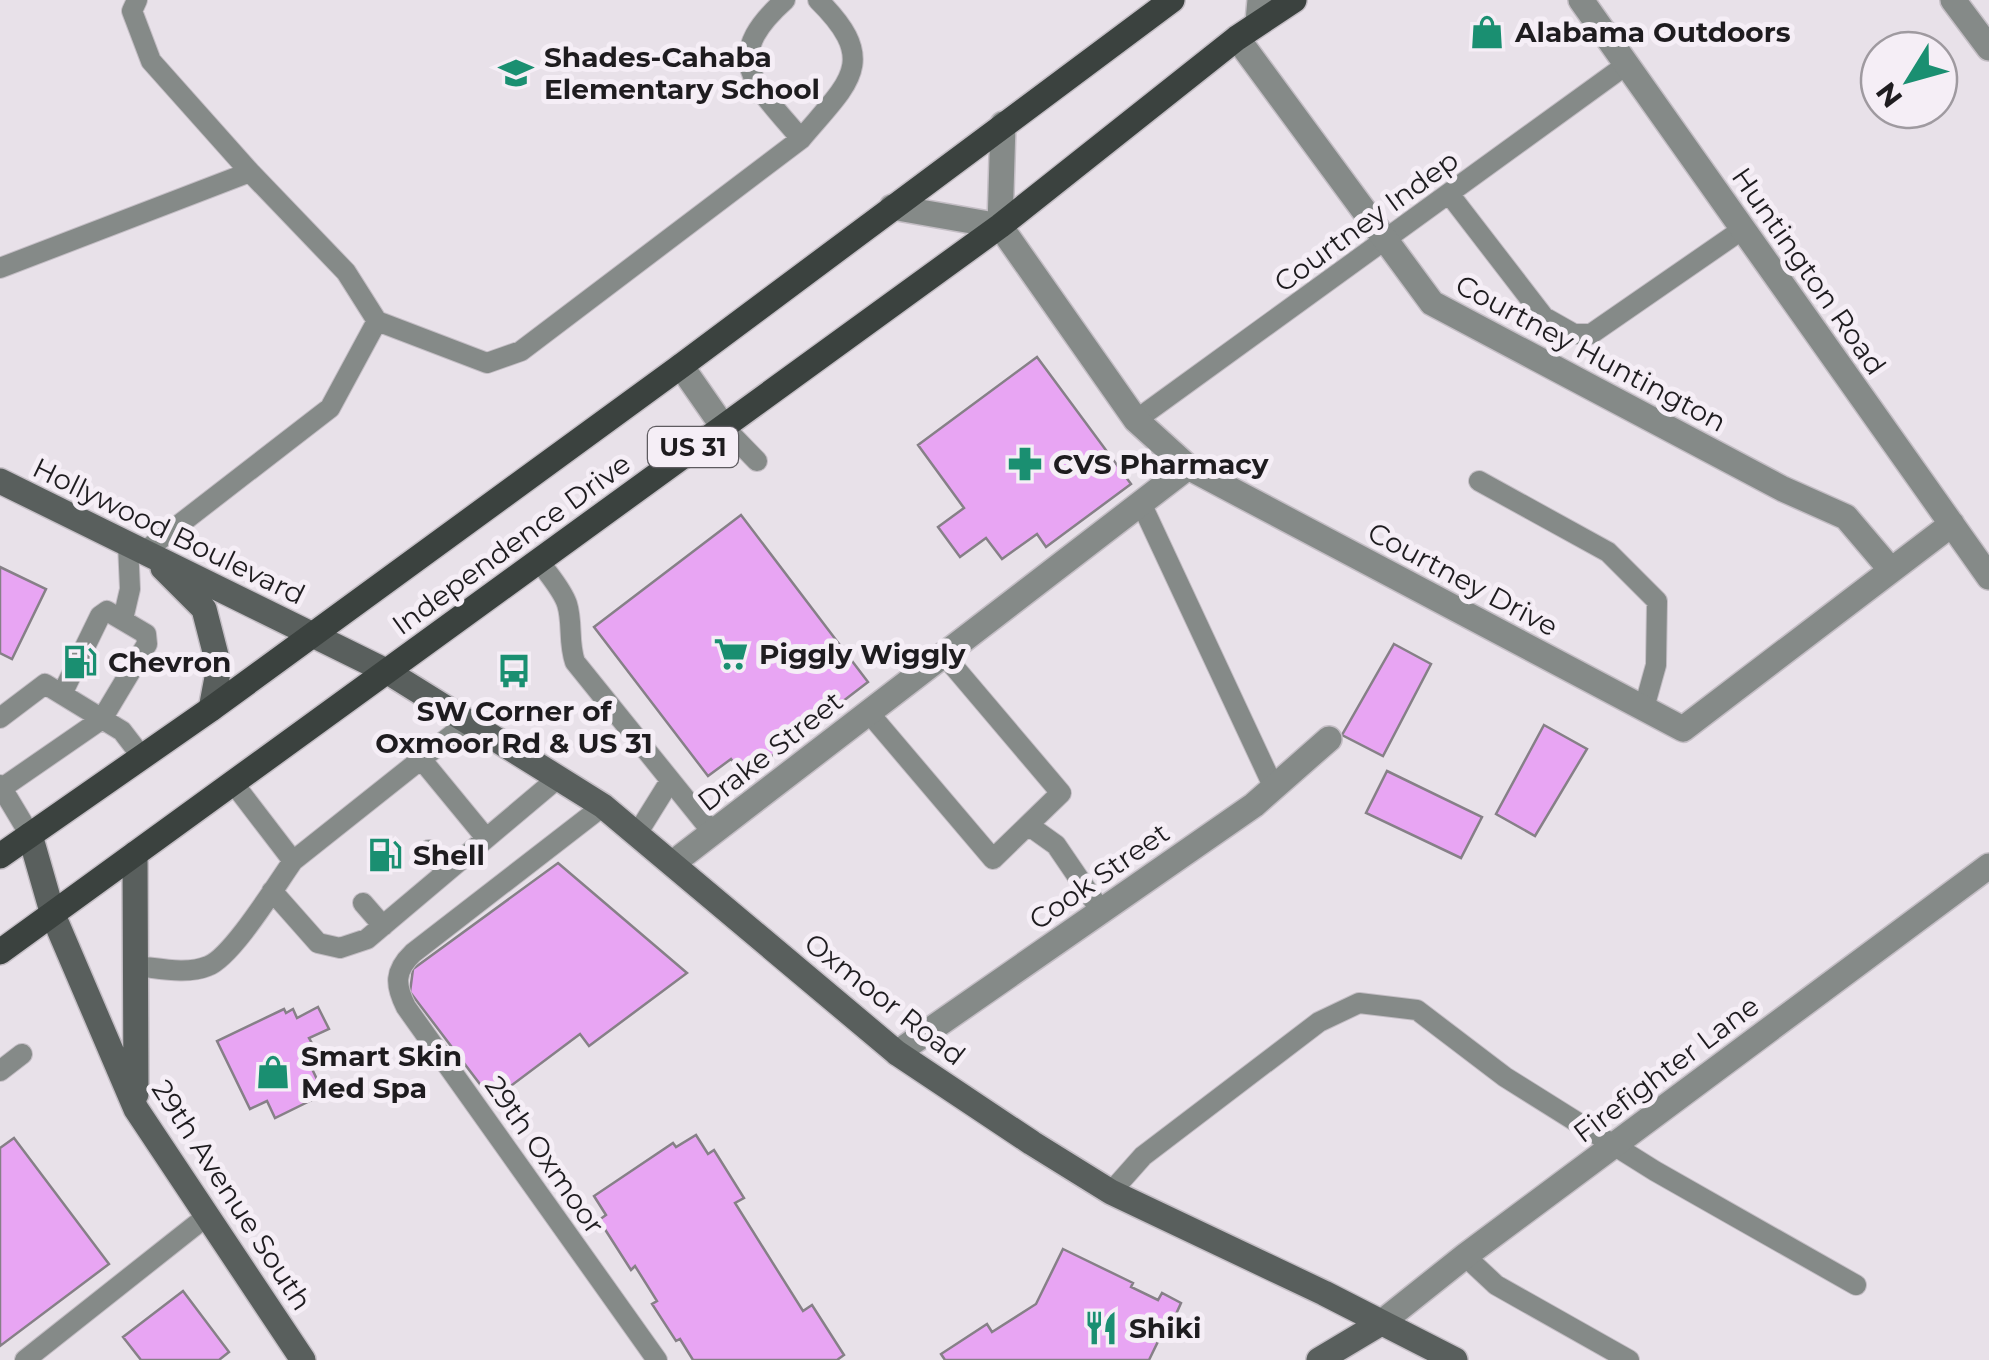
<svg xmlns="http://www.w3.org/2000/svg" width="1989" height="1360" font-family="Montserrat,sans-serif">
<rect width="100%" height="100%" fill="#e8e1e9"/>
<path fill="#e8a5f3" stroke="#868087" stroke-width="2.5" d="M1037,357L1131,484L1046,547L1037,534L1002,559L986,538L960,557L938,527L964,508L918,445Z
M741,515L868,682L744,777L731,759L708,776L594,627Z
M0,567L46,589L12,659L0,653Z
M1394,644L1431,664L1383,756L1342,735Z
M1544,725L1587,749L1535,836L1496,814Z
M1387,771L1482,817L1461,858L1366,813Z
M558,863L687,973L589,1046L580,1034L492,1100L410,992L413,969Z
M318,1007L329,1029L309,1038L313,1045L303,1050L324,1094L275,1118L267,1101L250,1109L217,1041L284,1009L286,1013L293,1009L297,1018Z
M696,1135L708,1154L714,1150L744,1198L735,1203L803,1311L812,1305L844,1355L837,1360H693L680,1339L676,1341L652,1304L657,1301L635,1266L631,1270L599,1220L606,1215L594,1196L673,1143L676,1147Z
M14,1138L109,1264L0,1346V1148Z
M1063,1249L1133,1283L1131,1287L1158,1300L1162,1293L1181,1303L1172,1323L1168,1321L1149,1360H945L941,1354L987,1324L992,1332L1036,1304Z
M183,1291L229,1352L219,1360H141L123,1337Z"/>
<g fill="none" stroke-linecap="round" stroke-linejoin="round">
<g stroke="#c4bec5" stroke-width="22">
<path id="lane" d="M137,0L132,11L151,61L250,172L346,272L377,321L487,363L521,351L801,139
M785,0C719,59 755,84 801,139C848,83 881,62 818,0
M1450,195L1544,317L1574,334H1591L1743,229
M0,268L250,172
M1136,420L1626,65
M722,425L757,461
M1479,481L1608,552L1657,601L1656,665L1644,708
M1141,503L1274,788
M145,551L330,408L377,321
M539,561C548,574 562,589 567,604C573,623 568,642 575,662L713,833
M123,619L130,589L128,544
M869,713L993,859L1061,793L944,655
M0,718L45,684L122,731L142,757
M421,759L486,838
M234,784L293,861L468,722
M0,785L30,835
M2,788L102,719L147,644L146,634L107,611L100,616L62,694
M603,806L413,953C394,971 395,985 406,1007L657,1360
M1028,825L1056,845L1101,911
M637,834L670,781
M429,850L446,872
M272,891L318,943L340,948L367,939L558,778
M363,903L383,926
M136,966C158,968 187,975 208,966C232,957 276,885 293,861
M0,1071L22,1054
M1111,1192L1143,1156L1319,1022L1359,1003L1417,1010L1505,1077L1655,1171L1856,1285
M1465,1256L1496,1285L1629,1360
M25,1360L207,1216"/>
</g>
<g stroke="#c4bec5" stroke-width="28">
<path id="street" d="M1581,0L1989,577
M1953,0L1989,48
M1258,22L1260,0
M1237,38L1432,303L1783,489L1846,517L1891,570
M1003,124L1000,226L1136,420L1188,467L1683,729L1952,524
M892,207L1000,226
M681,366L722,425
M673,863L1188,467
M897,1053L1254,805L1329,739
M1381,1323L1465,1256L1989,866"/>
</g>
<g stroke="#c4bec5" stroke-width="28">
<path id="secondary" d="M0,481L388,672L603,806L897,1053L1032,1143L1111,1192L1324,1293L1455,1360
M163,568L204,609L219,667L211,709
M30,835L53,915L136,1109L303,1360
M135,854L136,1094
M1319,1360L1381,1323"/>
</g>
<g stroke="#c4bec5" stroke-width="28">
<path id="primary" d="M0,856L211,709L681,366L1172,0
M0,952L1000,226L1237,38L1294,0"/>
</g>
<use href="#lane" stroke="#858a88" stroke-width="20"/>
<use href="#street" stroke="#858a88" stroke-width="25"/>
<use href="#secondary" stroke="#595f5d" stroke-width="25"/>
<use href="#primary" stroke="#3b423f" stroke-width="25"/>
</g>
<defs>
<g id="shop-bare" transform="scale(2.7)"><path d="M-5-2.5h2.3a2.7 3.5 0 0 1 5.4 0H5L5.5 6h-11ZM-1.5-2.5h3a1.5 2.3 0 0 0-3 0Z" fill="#1a8f71" stroke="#f5eef6" stroke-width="2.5" paint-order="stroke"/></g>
<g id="school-bare" transform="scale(2.7)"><path d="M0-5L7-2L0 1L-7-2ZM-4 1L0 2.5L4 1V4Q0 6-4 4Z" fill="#1a8f71" stroke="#f5eef6" stroke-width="2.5" paint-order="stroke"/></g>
<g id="pharmacy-bare" transform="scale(2.7)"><path d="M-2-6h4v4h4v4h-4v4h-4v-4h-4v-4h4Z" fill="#1a8f71" stroke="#f5eef6" stroke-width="2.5" paint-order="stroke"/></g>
<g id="supermarket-bare" transform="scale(2.7)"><path d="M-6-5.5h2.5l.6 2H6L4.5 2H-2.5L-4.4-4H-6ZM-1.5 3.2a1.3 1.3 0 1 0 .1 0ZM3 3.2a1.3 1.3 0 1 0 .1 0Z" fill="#1a8f71" stroke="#f5eef6" stroke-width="2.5" paint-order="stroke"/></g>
<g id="fuel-bare" transform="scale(2.7)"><path d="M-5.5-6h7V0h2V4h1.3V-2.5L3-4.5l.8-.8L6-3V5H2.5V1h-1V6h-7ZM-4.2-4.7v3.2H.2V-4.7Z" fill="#1a8f71" stroke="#f5eef6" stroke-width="2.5" paint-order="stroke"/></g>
<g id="bus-bare" transform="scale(2.7)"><path d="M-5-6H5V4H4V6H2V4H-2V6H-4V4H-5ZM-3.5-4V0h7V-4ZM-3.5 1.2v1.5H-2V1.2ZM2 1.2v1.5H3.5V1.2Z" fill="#1a8f71" stroke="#f5eef6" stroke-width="2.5" paint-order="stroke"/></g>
<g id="restaurant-bare" transform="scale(2.7)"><path d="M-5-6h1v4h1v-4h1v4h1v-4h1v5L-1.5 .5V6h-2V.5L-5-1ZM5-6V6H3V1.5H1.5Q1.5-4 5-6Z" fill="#1a8f71" stroke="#f5eef6" stroke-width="2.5" paint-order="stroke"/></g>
</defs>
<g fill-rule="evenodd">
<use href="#shop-bare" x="1487" y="32"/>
<use href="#school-bare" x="516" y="73"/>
<use href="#pharmacy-bare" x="1025" y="464"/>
<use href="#supermarket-bare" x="731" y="654"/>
<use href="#fuel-bare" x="80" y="662"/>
<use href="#bus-bare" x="514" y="671"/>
<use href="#fuel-bare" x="385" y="855"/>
<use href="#shop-bare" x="273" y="1072"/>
<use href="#restaurant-bare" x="1101" y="1328"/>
</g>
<g text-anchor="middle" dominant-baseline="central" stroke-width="10" stroke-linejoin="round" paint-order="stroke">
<rect fill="#f5eef6" stroke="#5e5b60" stroke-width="2.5" x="648" y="427" width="90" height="40" rx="8"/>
<g font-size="25" font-weight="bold" fill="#1e1c1f">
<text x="693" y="447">US 31</text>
</g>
<g font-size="28" font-weight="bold" fill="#1e1c1f" stroke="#f5eef6" text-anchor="start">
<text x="1515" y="32">Alabama Outdoors</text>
<text x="544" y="57">Shades-Cahaba<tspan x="544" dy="32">Elementary School</tspan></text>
<text x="1053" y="464">CVS Pharmacy</text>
<text x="759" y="654">Piggly Wiggly</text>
<text x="108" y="662">Chevron</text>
<text x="514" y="711" text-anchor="middle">SW Corner of<tspan x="514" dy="32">Oxmoor Rd &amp; US 31</tspan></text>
<text x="413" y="855">Shell</text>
<text x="301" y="1056">Smart Skin<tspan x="301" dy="32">Med Spa</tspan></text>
<text x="1129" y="1328">Shiki</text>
</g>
<g font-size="28" fill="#1e1c1f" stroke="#f5eef6">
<text transform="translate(1366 221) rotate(-36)">Courtney Indep</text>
<text transform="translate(1809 271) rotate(55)">Huntington Road</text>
<text transform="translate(1591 353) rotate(28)">Courtney Huntington</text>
<text transform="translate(169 531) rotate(26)">Hollywood Boulevard</text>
<text transform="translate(511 544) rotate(-36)">Independence Drive</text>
<text transform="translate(1463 579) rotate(28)">Courtney Drive</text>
<text transform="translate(770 751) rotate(-38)">Drake Street</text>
<text transform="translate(1099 876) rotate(-35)">Cook Street</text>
<text transform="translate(885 999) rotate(38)">Oxmoor Road</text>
<text transform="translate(1666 1069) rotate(-37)">Firefighter Lane</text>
<text transform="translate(545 1155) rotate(55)">29th Oxmoor</text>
<text transform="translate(232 1195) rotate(57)">29th Avenue South</text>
</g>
</g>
<g transform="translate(1909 80) rotate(233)"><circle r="48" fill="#f5eef6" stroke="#9f9aa0" stroke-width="2.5"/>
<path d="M0-8L18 38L0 25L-18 38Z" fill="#1a8f71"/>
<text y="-15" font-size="28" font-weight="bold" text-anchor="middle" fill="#1e1c1f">N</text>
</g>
</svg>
